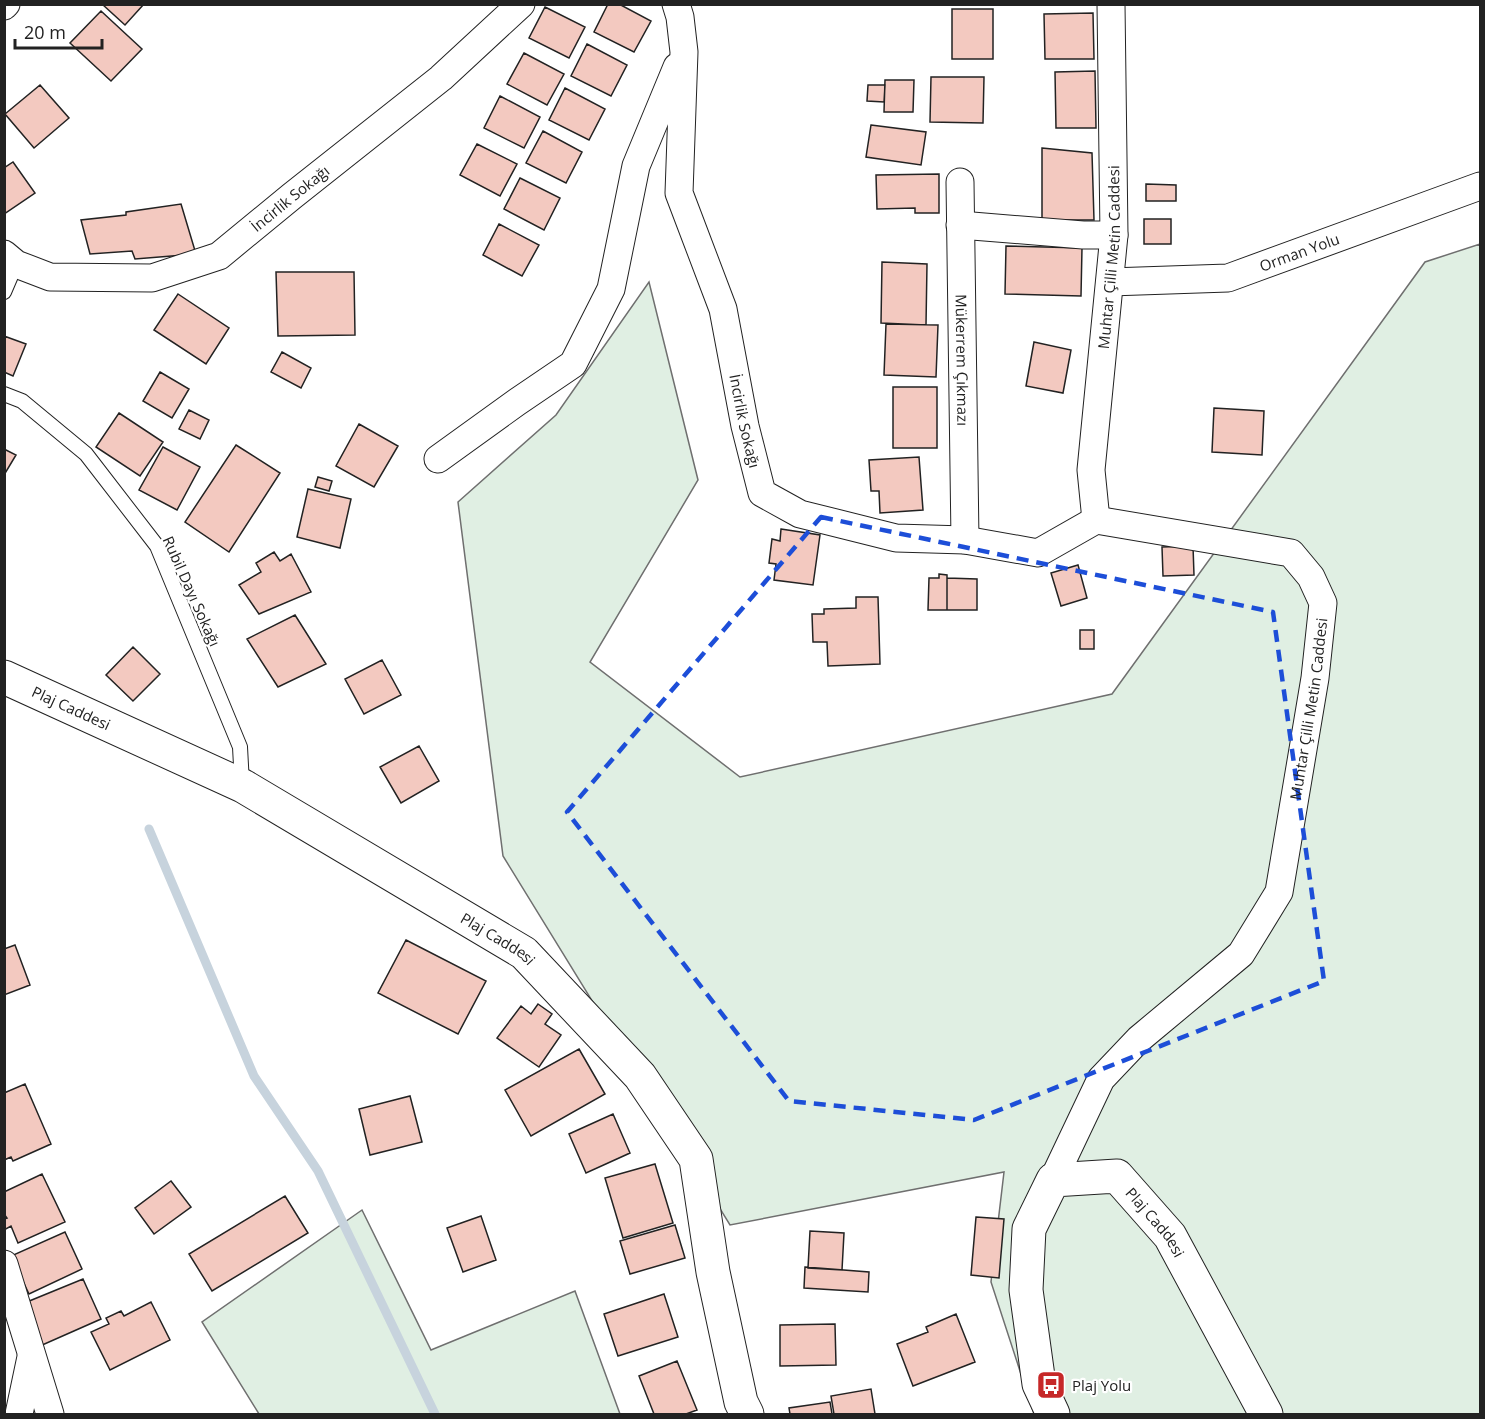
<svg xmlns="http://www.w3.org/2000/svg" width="1485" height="1419" font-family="'Open Sans',sans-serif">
<rect width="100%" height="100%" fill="#fff"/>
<path fill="#e0efe3" stroke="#6f6f6f" stroke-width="1.5" d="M1480,244V1414H1034L991,1282L1004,1172L730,1225L503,856L458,502L556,415L649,282L698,480L590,662L740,777L1112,694L1425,262Z
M362,1210L431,1350L575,1291L620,1414H259L202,1322Z"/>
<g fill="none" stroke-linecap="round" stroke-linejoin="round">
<path stroke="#c7d3dd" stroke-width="9" d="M149,829L254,1076L318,1171L435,1414"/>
</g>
<path fill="#f3c9c0" stroke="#222" stroke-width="1.5" d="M102,4H144L125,25Z
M608,4H619L651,21L634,52L594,32Z
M545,7L585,27L569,58L529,38Z
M952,9H993V59H952Z
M101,11L142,49L111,81L70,43Z
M1093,13L1094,59H1045L1044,14Z
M587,44L627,65L611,96L571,76Z
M524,53L564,74L547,105L507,84Z
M1095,71L1096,128H1056L1055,72Z
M931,77H984L983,123L930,122Z
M885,80H914L913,112H884Z
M40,85L69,118L34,148L5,114Z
M868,85H885L884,102L867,101Z
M565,88L605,109L589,140L549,120Z
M500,96L540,117L524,148L484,128Z
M871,125L926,132L921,165L866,157Z
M543,131L582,152L566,183L526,163Z
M477,144L517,164L500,196L460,175Z
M1042,148L1092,153L1094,220H1042Z
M13,162L35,193L4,214V168Z
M939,174V213H915V208L877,209L876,175Z
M520,178L560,198L544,230L504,209Z
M1146,184L1176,185V201H1146Z
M181,204L196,254L135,259L132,251L90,254L81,220L126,215V212Z
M1144,219H1171V244H1144Z
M499,224L539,245L522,276L483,255Z
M1006,246L1082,248L1081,296L1005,294Z
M882,262L927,264L926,325L881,323Z
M276,272H354L355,335L278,336Z
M178,294L229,328L206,364L154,330Z
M886,324L938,325L936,377L884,375Z
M4,336L26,344L13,376L4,372Z
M1034,342L1071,350L1063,393L1026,386Z
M282,352L311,368L301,388L271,372Z
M160,372L189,389L172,418L143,401Z
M893,387H937V448H893Z
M1214,408L1264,411L1262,455L1212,452Z
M189,410L209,420L200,439L179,429Z
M119,413L163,442L140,476L96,447Z
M359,424L398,446L374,487L336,466Z
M236,445L280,473L229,552L185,522Z
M163,447L200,467L177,510L139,490Z
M4,449L16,455L4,475Z
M919,457L923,510L880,513L879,491H871L869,460Z
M318,477L332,481L329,491L315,487Z
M308,489L351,499L340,548L297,537Z
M781,529L820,535L813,585L774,580L776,564L769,563L772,539L780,541Z
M1193,546L1194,575L1163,576L1162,547Z
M274,552L280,561L291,554L311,592L259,614L239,585L261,572L256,563Z
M1078,565L1087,598L1061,606L1051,573Z
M939,574L947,575V610H928L929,578H939Z
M947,578L977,579V610H947Z
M856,597H878L880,664L828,666L827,642H813L812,614H824V609L856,608Z
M295,615L326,664L278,687L247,639Z
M1080,630H1094V649H1080Z
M133,647L160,674L133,701L106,675Z
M382,660L401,695L364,714L345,679Z
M419,746L439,781L401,803L380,767Z
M406,940L486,981L458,1034L378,993Z
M15,945L30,985L4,995V949Z
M538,1004L552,1014L545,1024L561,1035L539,1067L497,1038L521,1006L531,1014Z
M579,1049L605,1094L531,1136L505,1090Z
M25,1084L51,1144L13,1161L11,1157L4,1160V1093Z
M410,1096L422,1142L370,1155L359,1109Z
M613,1114L630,1153L586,1173L569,1134Z
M655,1164L673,1223L623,1238L605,1178Z
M42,1174L65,1222L18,1243L11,1226L4,1230V1219L7,1218L4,1214V1192Z
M171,1181L191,1207L154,1234L135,1208Z
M285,1196L308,1233L212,1291L189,1254Z
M481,1216L496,1260L463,1272L447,1228Z
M976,1217L1004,1219L999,1278L971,1275Z
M675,1225L685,1258L630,1274L620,1241Z
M810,1231L844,1233L842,1270L808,1268Z
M65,1232L82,1269L29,1294L11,1256Z
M805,1267L869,1272L868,1292L804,1288Z
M83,1279L101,1319L40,1346L22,1304Z
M664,1294L678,1337L618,1356L604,1314Z
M151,1302L170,1340L110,1370L91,1332L109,1324L106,1318L121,1311L124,1316Z
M956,1314L975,1362L913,1386L897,1344L928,1332L926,1327Z
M835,1324L836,1365L780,1366V1325Z
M677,1361L697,1410L686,1414H654L639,1376Z
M871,1389L875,1414H834L831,1396Z
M830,1402L832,1414H790L789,1408Z"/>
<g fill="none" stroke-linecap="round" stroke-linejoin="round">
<g stroke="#222" stroke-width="16">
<path id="service" d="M4,292L16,264
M4,394L22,401L86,454L157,546L240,747L242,784"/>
</g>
<g stroke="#222" stroke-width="29">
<g id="minor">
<path id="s1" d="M676,4L680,17L684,52L679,193L723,309L745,426L762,493L800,514L896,538L965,540L1038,553L1096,520"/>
<path d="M4,6L6,4"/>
<path id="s2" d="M960,182L965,540"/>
<path d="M960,225L1083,235H1114"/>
<path id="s3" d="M4,254L16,264L50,277L152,278L219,256L292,196L441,78L521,4"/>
<path id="s4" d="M1110,282L1228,278L1480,186"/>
<path d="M438,459L517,402L573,364L611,289L636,166L677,67"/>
<path id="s5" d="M1096,520L1091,470L1114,235L1111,4"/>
<path id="s6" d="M1053,1180L1101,1079L1139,1039L1241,954L1279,892L1315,678L1323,603L1311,577L1291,553L1096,520"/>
<path d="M4,1264L50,1414"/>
<path d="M19,1414L31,1357"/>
</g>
</g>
<g stroke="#222" stroke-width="35">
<g id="tertiary">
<path id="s7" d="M4,677L243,786L524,953L640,1076L696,1159L713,1272L741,1402L747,1414"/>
<path id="s8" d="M1053,1414L1039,1384L1026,1290L1029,1229L1053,1180L1117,1176L1170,1236L1266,1414"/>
</g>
</g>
<use href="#service" stroke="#fff" stroke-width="14"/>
<use href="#minor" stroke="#fff" stroke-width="27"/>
<use href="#tertiary" stroke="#fff" stroke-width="33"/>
</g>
<path fill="none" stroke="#1d4ed8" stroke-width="4.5" stroke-dasharray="12 8" stroke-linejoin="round" d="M821,517L1273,612L1324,981L974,1120L789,1101L567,812Z"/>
<defs>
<g id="bus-square" transform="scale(1.5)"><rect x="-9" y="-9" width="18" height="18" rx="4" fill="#c62828" stroke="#fff"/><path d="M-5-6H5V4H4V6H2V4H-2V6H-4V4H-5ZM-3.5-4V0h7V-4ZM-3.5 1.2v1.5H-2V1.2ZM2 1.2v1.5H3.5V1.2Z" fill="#fff"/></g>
</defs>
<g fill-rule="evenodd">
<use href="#bus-square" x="1051" y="1385"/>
</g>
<g text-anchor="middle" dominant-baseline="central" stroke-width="4.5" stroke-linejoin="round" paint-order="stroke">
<g font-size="15" fill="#222" stroke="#fff">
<text stroke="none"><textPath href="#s3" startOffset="316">İncirlik Sokağı</textPath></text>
<text stroke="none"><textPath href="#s4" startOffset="194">Orman Yolu</textPath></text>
<text stroke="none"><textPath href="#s5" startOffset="264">Muhtar Çilli Metin Caddesi</textPath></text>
<text stroke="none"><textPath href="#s2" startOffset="178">Mükerrem Çıkmazı</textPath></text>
<text stroke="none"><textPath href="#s1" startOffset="428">İncirlik Sokağı</textPath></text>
<text transform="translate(192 591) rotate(66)">Rubil Dayı Sokağı</text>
<text stroke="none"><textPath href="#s7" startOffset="74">Plaj Caddesi</textPath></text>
<text stroke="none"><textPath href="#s6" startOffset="558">Muhtar Çilli Metin Caddesi</textPath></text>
<text stroke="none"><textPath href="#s7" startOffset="560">Plaj Caddesi</textPath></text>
<text stroke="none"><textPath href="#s8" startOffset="368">Plaj Caddesi</textPath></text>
</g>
<g font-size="15" fill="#222" stroke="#fff" text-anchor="start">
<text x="1072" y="1385">Plaj Yolu</text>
</g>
</g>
<rect width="1485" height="1419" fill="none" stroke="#222222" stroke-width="12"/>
<path d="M15 39v9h87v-9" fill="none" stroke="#222222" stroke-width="3"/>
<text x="24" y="39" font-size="18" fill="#222222" stroke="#ffffff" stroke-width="4.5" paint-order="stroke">20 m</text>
</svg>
